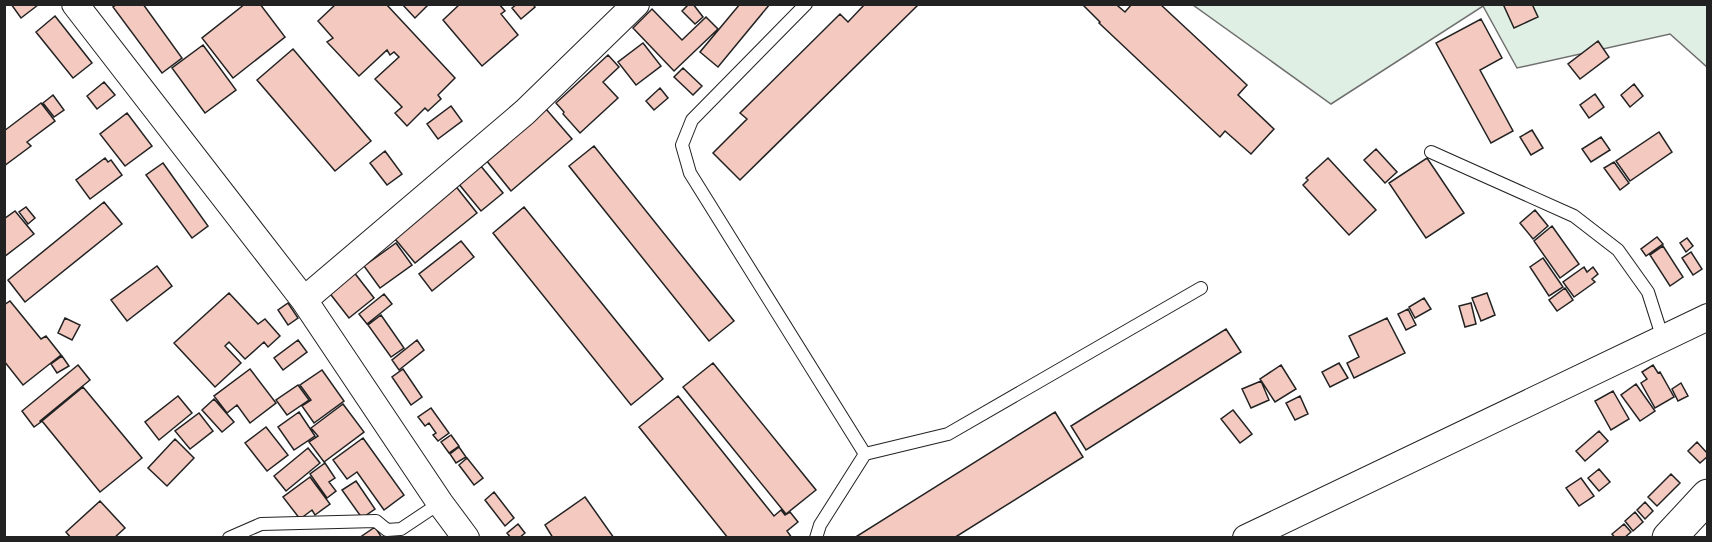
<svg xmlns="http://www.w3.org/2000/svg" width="1712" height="542" font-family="Helvetica,sans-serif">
<rect width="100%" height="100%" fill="#fff"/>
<path fill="#e0efe3" stroke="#6f6f6f" stroke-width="1.5" d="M1193,5H1707V67L1670,34L1517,68L1483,6L1331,104Z"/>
<path fill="#f3c9c0" stroke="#222" stroke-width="1.5" d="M11,4H38V5L21,18Z
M117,4H143L182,58L162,73L113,7Z
M245,4H260L285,37L233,78L202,38Z
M336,4H386L455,78L438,95L441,99L428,111L425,108L407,126L395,113L402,107L375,79L399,57L394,52L390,55L387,50L359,76L327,42L333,38L318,21Z
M402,4H429L415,18Z
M460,4H499L505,11L501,14L518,35L482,66L443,20Z
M517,4H533L535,7L521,19L512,8Z
M689,4H693L703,17L695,24L682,11Z
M740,4H770L718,67L700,52Z
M865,4H919L740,180L713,153L747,119L740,113L840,14L848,22Z
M1082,4H1119L1118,6L1125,12L1132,4H1160L1247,85L1238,95L1274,129L1251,154L1225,131L1220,137L1099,23L1100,22Z
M1503,4H1532L1538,17L1514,28Z
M652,9L682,40L706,17L718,29L674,71L633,28Z
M55,16L92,63L73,78L36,32Z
M1481,19L1502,58L1480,70L1513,131L1491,143L1436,43Z
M1598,41L1609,57L1580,79L1568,64Z
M643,43L661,66L636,85L618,62Z
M203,45L236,90L205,113L172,68Z
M293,49L371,141L335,171L257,80Z
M608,55L619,67L603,82L618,98L580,133L563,114L564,112L556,103Z
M683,68L702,86L693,95L674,77Z
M104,82L115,95L97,109L87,96Z
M1634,84L1643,96L1630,107L1621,95Z
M660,88L668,98L654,110L646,101Z
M1595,94L1604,107L1589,118L1580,105Z
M53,95L64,110L54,117L43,103Z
M41,103L55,121L27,142L31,146L4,166V131Z
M451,106L462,121L438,139L427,124Z
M546,109L572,139L511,191L486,160Z
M127,113L152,146L125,166L100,134Z
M1532,130L1543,148L1531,155L1520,137Z
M1659,132L1672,152L1630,181L1616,161Z
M1601,137L1610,150L1591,162L1582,149Z
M594,146L734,321L709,341L569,166Z
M1376,149L1397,172L1385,183L1364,160Z
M385,151L402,174L387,185L370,163Z
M105,158L108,162L111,160L122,175L90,199L76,180Z
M1328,158L1376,210L1349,235L1303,185L1308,180L1306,178Z
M1427,158L1464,213L1426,238L1389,183Z
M1614,162L1629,183L1620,190L1604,168Z
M163,163L208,226L192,238L146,175Z
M480,165L503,193L481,211L458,183Z
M454,184L477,213L415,263L391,234Z
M104,202L122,224L25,302L8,280Z
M26,207L35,218L28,224L19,212Z
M524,207L663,379L631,405L493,233Z
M1535,210L1548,226L1533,239L1520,223Z
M15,211L34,234L4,257V219Z
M1552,226L1579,264L1560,278L1534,241Z
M1657,237L1663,244L1646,256L1641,249Z
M1687,238L1693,246L1686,252L1680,243Z
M461,241L474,257L432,291L419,274Z
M396,243L412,265L380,288L364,266Z
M1663,246L1683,277L1670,286L1650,255Z
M1691,252L1702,269L1693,275L1682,258Z
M1543,258L1563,287L1549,296L1530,267Z
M157,266L172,286L127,321L111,300Z
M1584,267L1587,272L1593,267L1598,274L1592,279L1595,282L1574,297L1563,282Z
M353,271L374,298L349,318L328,291Z
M1565,288L1573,300L1557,311L1549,300Z
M229,293L258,324L265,319L280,336L268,347L264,342L245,359L229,342L225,346L241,363L215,387L174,343Z
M1487,293L1495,315L1481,321L1472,298Z
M384,294L392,304L367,324L359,314Z
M1424,298L1431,309L1415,318L1409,307Z
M10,301L41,339L46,336L61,355L23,385L4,361V305Z
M288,303L298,318L288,325L278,310Z
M1471,303L1476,324L1465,327L1459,306Z
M1408,309L1416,325L1406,330L1398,314Z
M381,315L404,348L391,357L368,325Z
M65,318L80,325L72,340L58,333Z
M1387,318L1405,353L1354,378L1347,363L1359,357L1349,336Z
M1226,329L1241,352L1086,450L1071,426Z
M298,340L307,352L283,370L274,358Z
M417,340L424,350L399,370L392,360Z
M62,356L69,366L57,373L51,364Z
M713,363L816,490L786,514L683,387Z
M1339,363L1348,378L1330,387L1322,372Z
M78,365L90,380L40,421L41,422L34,427L22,411Z
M1281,365L1296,389L1275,402L1260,379Z
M1653,365L1658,373L1660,372L1674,397L1655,408L1641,383L1647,379L1642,372Z
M250,369L276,403L250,423L237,405L227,413L214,396Z
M403,369L422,397L411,405L392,377Z
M322,370L344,401L314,423L302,406L311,400L300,385Z
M1261,381L1269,400L1251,408L1242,389Z
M1681,383L1688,396L1678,401L1672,389Z
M1636,384L1655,411L1640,421L1621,395Z
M298,385L309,400L287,415L276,400Z
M83,387L142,458L100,492L42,421Z
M1613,391L1629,419L1611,430L1595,401Z
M178,396L192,413L159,440L145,422Z
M678,396L774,516L781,510L785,515L790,512L798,522L787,531L792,538H728L639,427Z
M1300,396L1308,414L1295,420L1286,403Z
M214,399L234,422L222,432L202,410Z
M343,404L364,432L324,462L309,442L318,436L311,428Z
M431,408L449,433L438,441L433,435L436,433L429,423L425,426L418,417Z
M1233,410L1252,434L1240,443L1221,419Z
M299,412L315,436L294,450L278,427Z
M1055,412L1083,457L954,538H854Z
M199,413L213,431L190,449L175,431Z
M266,427L288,455L267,471L245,443Z
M1599,431L1608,441L1585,461L1576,451Z
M451,435L459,446L449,453L441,442Z
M363,438L404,495L384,510L357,472L347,479L333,460Z
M175,439L194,458L167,486L148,468Z
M1697,442L1708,454V456L1700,463L1688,451Z
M459,447L466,457L456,463L450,454Z
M308,448L320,463L286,491L274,476Z
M467,458L483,478L474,485L459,465Z
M325,463L335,478L329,482L336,491L327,498L310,474Z
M1599,469L1610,482L1599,491L1588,478Z
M1671,474L1680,483L1657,506L1648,497Z
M310,477L330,504L315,515L312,510L300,519L283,497Z
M1581,478L1594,496L1579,506L1566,488Z
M356,481L375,509L362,518L342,490Z
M494,492L514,518L505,526L485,500Z
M585,497L614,538H553L545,525Z
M100,501L125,528L114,538H71L66,532Z
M1645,502L1653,511L1645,519L1637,510Z
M1635,512L1643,522L1633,531L1625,521Z
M518,524L525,533L519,538H511L507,533Z
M1624,524L1631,532L1624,538H1615L1612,534Z
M375,527L382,538H359Z"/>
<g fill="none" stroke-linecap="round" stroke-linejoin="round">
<g stroke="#222" stroke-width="14">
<path id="lane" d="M806,4L692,120L682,145L690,173L865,454
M1431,152L1574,216L1618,250L1648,292L1663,339
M229,538L261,524L376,521L387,530L401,529L440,503
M816,538L820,525L865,454L948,434L1201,288"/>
</g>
<g stroke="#222" stroke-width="28">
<path id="street" d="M75,4L304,300L440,503L466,538
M304,300L525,112L636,4
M1246,538L1708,317"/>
</g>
<g stroke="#222" stroke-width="35">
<path id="secondary" d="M1669,538L1708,496"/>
</g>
<use href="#lane" stroke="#fff" stroke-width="12"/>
<use href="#street" stroke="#fff" stroke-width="26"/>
<use href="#secondary" stroke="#fff" stroke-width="33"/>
</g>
<rect width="1712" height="542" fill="none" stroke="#222222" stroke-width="12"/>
</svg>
